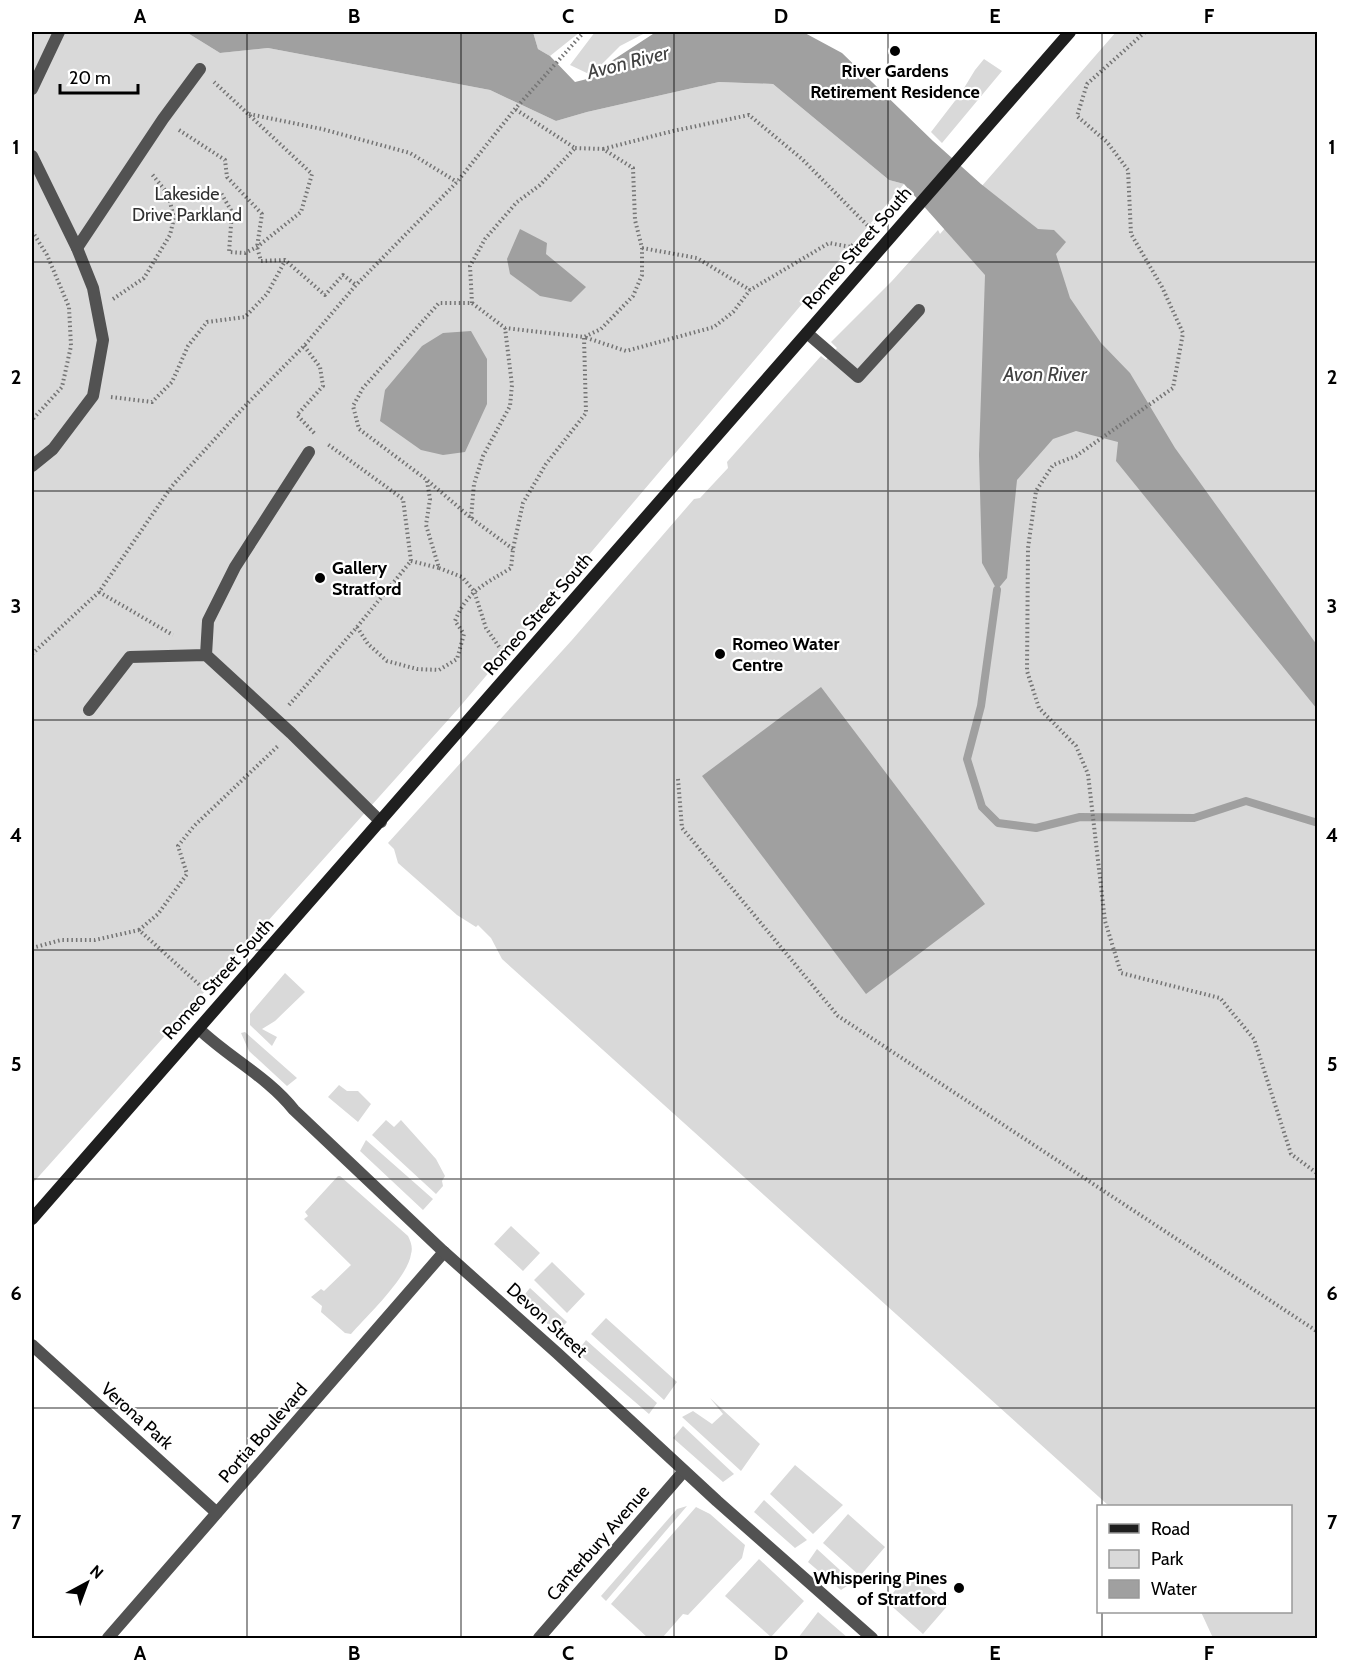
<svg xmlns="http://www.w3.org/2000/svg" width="1349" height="1670" font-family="Cabin,sans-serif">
<rect width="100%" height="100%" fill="#fff"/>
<path fill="#d9d9d9" d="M32,32H186L220,53L268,48L490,90L556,121L587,112L719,82L773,84L889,180L904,184L457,710L32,1184Z
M533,32H580L550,56L538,49Z
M595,32H647L620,46L591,75L570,65Z
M1116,32H1317V1638H1213L1201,1612H1290V1506H1109L502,959L491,938L478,925L476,927L457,915L398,863L394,849L388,843L572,640L694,499L700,498L728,468L727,462L821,356L826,360L837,348L831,342L892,281L938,230L940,234Z
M984,59L1002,71L942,143L931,132L961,93L975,70Z
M285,973L305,992L275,1021L262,1029L277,1037L272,1046L250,1025V1014Z
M245,1032L297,1078L287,1086L249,1051L241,1033Z
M339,1085L347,1091H358L371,1104L358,1122L328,1097Z
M386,1120L394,1127L401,1120L436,1159L445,1176L442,1181L443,1186L436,1194L372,1135Z
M366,1140L433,1199L423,1210L360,1151Z
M338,1176H340L408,1236C411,1242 413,1248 411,1254C408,1277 367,1316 351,1334L345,1333L321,1312L322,1306L311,1297L321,1289L324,1291L351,1265L304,1219L308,1216L305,1212Z
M511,1226L540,1253L523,1271L494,1244Z
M552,1262L585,1294L567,1313L534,1280Z
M530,1288L567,1322L557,1332L520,1300Z
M606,1318L677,1382L664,1400L591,1334Z
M586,1340L657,1403L649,1414L577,1352Z
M710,1398L760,1444L741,1471L682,1417L693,1411L712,1424L723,1414Z
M683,1426L734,1474L723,1482L673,1438Z
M795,1465L843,1505L813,1534L770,1494Z
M764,1500L807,1540L795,1548L754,1512Z
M687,1506L606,1601L601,1596L677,1509Z
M696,1507L710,1514L745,1545L742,1558L688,1615L683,1614L663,1637L665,1638H648L611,1604Z
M848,1514L885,1547L860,1576L823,1543Z
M817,1549L853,1582L841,1590L808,1562Z
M759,1559L804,1601L771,1637L725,1596Z
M911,1572L949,1604L923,1634L886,1601Z
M818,1612L848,1638H798Z"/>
<path fill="#a0a0a0" d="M186,32H533L538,49L550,56L575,82L599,76L613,60L656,32H803L842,53L933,141L981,184L1038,229L1054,230L1066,242L1056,254L1070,298L1101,343L1130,373L1175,448L1317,645V709L1116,461L1118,442L1076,431L1053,439L1017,480L1007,578L997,590L982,563L979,455L985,275L904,184L889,180L773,84L719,82L587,112L556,121L490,90L268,48L220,53Z
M520,229L547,243L546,254L586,287L571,302L540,296L510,274L507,259Z
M471,331L487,359V404L465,452L443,455L421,450L380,421L385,390L422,346L443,333Z
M821,687L985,904L866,994L702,776Z"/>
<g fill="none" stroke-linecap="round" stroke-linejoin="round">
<path stroke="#a0a0a0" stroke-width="8" d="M997,590L981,706L967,759L982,807L998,823L1036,828L1080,817L1194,818L1246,801L1318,823"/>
<path stroke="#747474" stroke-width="4" stroke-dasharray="1.5 3" stroke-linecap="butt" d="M1145,32L1087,84L1077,116L1107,142L1128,170L1131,234L1162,287L1183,333L1173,388L1076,456L1053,465L1036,491L1028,548L1027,671L1039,708L1076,746L1088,774L1105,921L1121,973L1220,998L1254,1039L1291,1154L1318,1174
M249,114L322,129L410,153L457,182
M179,130L225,160L227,177L262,214L257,247L261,261L285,260L325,295L343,275L356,285
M603,149L673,131L749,115L802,159L868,226L875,225
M168,194L205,192L221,193L232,212L229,252L245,253L257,247L301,212L312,174L214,82
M32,231L47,255L69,307L71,346L62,387L32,420
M642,248L697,258L750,290
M113,299L144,278L170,235L174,218L168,194L151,173
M472,303L470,266L485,239L517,202L540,185L575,148L515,109
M304,346L320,367L323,386L297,415L315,434
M111,397L152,402L172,382L188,346L207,322L245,317L267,294L285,261
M471,518L474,484L483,456L510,406L512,385L505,328
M513,549L471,518L427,480L359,429L353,406L363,388L439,303H472L505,328L584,337L601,329L633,296L642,275V248L635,220L633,168L603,149L575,148
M411,561L439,568L426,525L430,499L427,481
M439,568L462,577L474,591L486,628L504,654
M99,592L173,635
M357,627L368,644L387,661L417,669L439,670L457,659L464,634L455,621C467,591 485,584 511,568L513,549L523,503L546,464L586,413L584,337L626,351L714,327L733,312L750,290L829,243L851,247L855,242
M32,654L99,592L172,486L244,407L304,346L356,285L457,182L515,109L584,32
M289,705L357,627L411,561L403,499L326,443
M678,779L682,828L838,1016L1318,1332
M139,930L158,914L187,874L178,846L194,826L278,746
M32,948L61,940H95L139,930L204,989"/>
<path stroke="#525252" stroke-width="12" d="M77,248L163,119L200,69
M807,333L858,377L919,310
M206,655L208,621L235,567L309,452
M89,710L130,657L206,655L291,733L381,822"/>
<path stroke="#525252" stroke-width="12" d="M32,89L59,32
M32,156L77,248L93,288L103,340L93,396L53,449L32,466
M32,1345L217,1513
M108,1638L444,1252
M539,1638L684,1471"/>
<path stroke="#525252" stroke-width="12" d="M199,1029C228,1057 268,1077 294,1110L444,1252L557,1353L717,1501L872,1638"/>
<path stroke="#1f1f1f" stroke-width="12" d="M32,1219L1070,32"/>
</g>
<path fill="none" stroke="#000" stroke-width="1.5" stroke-opacity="0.55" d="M247,32V1638M461,32V1638M674,32V1638M888,32V1638M1102,32V1506M32,262H1318M32,491H1318M32,720H1318M32,950H1318M32,1179H1318M32,1408H1318M1102,1612V1638"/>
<g fill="#000" stroke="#fff" stroke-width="2">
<circle cx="895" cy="51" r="6"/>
<circle cx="320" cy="578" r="6"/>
<circle cx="720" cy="654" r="6"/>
<circle cx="959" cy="1588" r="6"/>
</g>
<g text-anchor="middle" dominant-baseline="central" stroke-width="4.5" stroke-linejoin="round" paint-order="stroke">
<g font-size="18" font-weight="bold" fill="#000" stroke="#fff" text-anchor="start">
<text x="895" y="71" text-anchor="middle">River Gardens<tspan x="895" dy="21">Retirement Residence</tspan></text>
<text x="332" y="568">Gallery<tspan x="332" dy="21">Stratford</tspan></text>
<text x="732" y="644">Romeo Water<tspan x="732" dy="21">Centre</tspan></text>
<text x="947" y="1578" text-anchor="end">Whispering Pines<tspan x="947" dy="21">of Stratford</tspan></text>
</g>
<g font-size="18" fill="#303030" stroke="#fff">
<text x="187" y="194">Lakeside<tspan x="187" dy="21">Drive Parkland</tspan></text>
</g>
<g font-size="18" fill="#000" stroke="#fff">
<text transform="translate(857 248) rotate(-49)">Romeo Street South</text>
<text transform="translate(538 614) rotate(-49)">Romeo Street South</text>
<text transform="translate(218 979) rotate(-48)">Romeo Street South</text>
<text transform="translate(547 1320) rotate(42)">Devon Street</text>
<text transform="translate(137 1416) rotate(42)">Verona Park</text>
<text transform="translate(263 1433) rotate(-49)">Portia Boulevard</text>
<text transform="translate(598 1543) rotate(-49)">Canterbury Avenue</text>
</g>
<g font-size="20" font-style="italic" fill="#414141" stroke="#fff">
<text transform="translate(628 62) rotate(-14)">Avon River</text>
<text x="1045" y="374">Avon River</text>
</g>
</g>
<rect width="1349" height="1670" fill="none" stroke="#ffffff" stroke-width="66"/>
<rect x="1097" y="1505" width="195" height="108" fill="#ffffff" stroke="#999999" stroke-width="1.5"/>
<rect x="1109" y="1524" width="30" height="9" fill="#1f1f1f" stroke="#999999" stroke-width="1.5"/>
<text x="1151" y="1535" font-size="18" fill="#000000">Road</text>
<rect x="1109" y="1550" width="30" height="18" fill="#d9d9d9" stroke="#999999" stroke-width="1.5"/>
<text x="1151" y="1565" font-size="18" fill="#000000">Park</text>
<rect x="1109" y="1580" width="30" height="18" fill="#a0a0a0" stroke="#999999" stroke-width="1.5"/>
<text x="1151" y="1595" font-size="18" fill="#000000">Water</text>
<g transform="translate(87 1583) rotate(41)" stroke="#ffffff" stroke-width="4.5" paint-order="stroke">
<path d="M0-4.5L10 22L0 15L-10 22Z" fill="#000000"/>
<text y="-9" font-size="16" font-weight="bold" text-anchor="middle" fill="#000000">N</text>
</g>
<path d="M60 84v9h78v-9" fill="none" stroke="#000000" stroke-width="3"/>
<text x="69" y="84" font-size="18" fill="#000000" stroke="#ffffff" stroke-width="4.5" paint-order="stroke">20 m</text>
<rect x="33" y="33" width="1283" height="1604" fill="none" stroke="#000" stroke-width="2"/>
<g font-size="20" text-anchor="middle" font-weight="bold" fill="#000">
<text x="140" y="23">A</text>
<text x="354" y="23">B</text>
<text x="568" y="23">C</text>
<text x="781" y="23">D</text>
<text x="995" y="23">E</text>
<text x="1209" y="23">F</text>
<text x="16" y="154">1</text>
<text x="1332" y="154">1</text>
<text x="16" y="384">2</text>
<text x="1332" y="384">2</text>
<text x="16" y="613">3</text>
<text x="1332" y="613">3</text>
<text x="16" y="842">4</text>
<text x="1332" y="842">4</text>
<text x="16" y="1071">5</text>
<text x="1332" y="1071">5</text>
<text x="16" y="1300">6</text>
<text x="1332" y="1300">6</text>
<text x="16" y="1529">7</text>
<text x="1332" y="1529">7</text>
<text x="140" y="1660">A</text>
<text x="354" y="1660">B</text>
<text x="568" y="1660">C</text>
<text x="781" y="1660">D</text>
<text x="995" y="1660">E</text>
<text x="1209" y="1660">F</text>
</g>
</svg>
